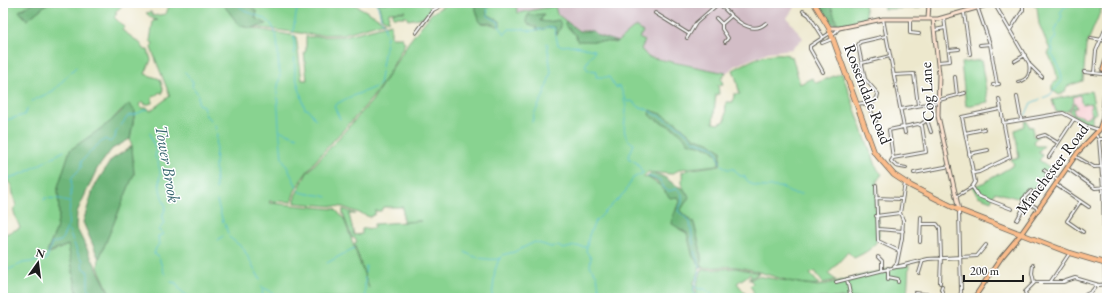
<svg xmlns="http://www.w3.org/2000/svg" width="1110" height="301" font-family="'EB Garamond',serif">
<rect width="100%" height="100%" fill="#fff"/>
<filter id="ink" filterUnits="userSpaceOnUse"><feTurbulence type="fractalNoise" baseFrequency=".025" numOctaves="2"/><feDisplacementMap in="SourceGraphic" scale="8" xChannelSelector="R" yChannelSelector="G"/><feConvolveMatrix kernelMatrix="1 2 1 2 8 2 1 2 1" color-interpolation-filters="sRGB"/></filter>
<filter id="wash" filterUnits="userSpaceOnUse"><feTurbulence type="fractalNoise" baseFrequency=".012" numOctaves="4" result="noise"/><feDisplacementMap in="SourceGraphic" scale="16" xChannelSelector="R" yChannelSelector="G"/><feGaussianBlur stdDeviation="0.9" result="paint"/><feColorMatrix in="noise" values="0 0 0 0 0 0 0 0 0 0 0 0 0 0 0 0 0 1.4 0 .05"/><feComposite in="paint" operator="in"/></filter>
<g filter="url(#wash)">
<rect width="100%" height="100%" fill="#ede8cd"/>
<path fill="#f7cfd2" d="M1091,91L1096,113L1092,116V126L1070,114L1069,111L1056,112L1053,108L1052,100Z"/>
<path fill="#d2bdc6" d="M515,3H797L787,18L803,38L792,49L768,52L737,65L726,73L637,54L622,39L615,42L584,30L580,31L557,14L518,13Z"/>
<path fill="#88d390" stroke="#527856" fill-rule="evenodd" d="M3,3H33L19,11L27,20L48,3H125L115,12L117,14L114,17L124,27L122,30L140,43L145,50H148L151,60L145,74L160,79L163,88L162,94L160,92L152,98V103L145,105L144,102L139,104L141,108H148L150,111L170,96L151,48L153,43L150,41L153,21L158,20L153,19L146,13L151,12L153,16L166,14L170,3H222L240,26L296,36L302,80H307L304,52L306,51V37L344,36L391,24V37H401L405,43C395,62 385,81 372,98C355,120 292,178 292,202L269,201L270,203L335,209L344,219L369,288L354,243L357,242L355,238H352L343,214V209L356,214H349L354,235L362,234V229L374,228V224L421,221L403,222V207H383L381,211H375V214L370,217L343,207L295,203V196L307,173L372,101L408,43L431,14L448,3H474L480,23L492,24L497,19L492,18L487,14L488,4L491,3H515L518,13L555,6L557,14L566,21L565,24L576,36L616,43L635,27H637L643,32L639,38L645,41L641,49L648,57L726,73L721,79L723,84L718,85L719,94H716L713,123L718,124L725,121L726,102H733L734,94H740C737,85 737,79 733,70C750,61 769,50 788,55L789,57L792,56L800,84L812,78L816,83L842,73L870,151C875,158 874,168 882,174L877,181L879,236C875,248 865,253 854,258L848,252L828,274L836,280L823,283L815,271L810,274L819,284C797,287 765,272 743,268C730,265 715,268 702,268L700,248L694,223L680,211L689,197C679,182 683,186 682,171L684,172L686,170L720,165L721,151L709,142L694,138L677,123L656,112L652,117L680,132L693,144L708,146L718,155L719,164L717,165L681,169L671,174L648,172L644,176V178L647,177L680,199V203L676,208L679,229L687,233L693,257L700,265L699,272L693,284L696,298H112L98,267L99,259L134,174L132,146L130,139L135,112L121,110L110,122L70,150L58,187L59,216L56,230L47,252L50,253L68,245L78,298H3V235L20,228L13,210L16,206L11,185L7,181L3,182ZM528,15H544L540,21L549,22L557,20L561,27L557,34L555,27L537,30Z
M246,3H299V6L310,3H352L385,22L343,34L315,35L254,27L257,12Z
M378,3H426L431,9L425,17L408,20L405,15L404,17H393V12H404L405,11L389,12L388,21L382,18Z
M830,3H864L867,20L838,26Z
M882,3H919L920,8L884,9Z
M1032,3H1104L1086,46L1083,81L1067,86L1065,92L1059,95L1052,90V85L1057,80C1057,69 1052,63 1048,53L1050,50L1039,24L1037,7Z
M981,60L988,102L966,106L961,63Z
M1091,91L1096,113L1092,116V126L1083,123L1069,112L1075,102L1077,108H1073L1074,114L1086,118L1092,114L1090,108L1092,107L1091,103L1083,104L1081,102L1080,95L1073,97L1074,101L1068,111L1056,112L1052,100Z
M1025,121H1027L1029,126L1033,127V136L1038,137L1034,140L1035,144L1037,146H1044L1038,152L1043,156L1039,160L1052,169L1034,191L1029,188L1017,198L995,192L991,201L978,196L972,187L985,182L1014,165L1011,159L1019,158L1015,130L1024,126Z
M909,264L907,298H697L696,286L702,270L736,268L759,273L748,280L751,276L750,274L737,283L748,297L754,292L750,286L753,283L750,280L757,276L818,286Z"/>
<path fill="#6eb57a" stroke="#45684b" d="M33,3H48L27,20L19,11Z
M222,3H246L257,12L255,18L267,24L251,28L240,26Z
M474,3H491L488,5L487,14L500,21V26C492,26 489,21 480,23Z
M818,3H830L838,26L831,23Z
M544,14L540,21L549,22L559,20L561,26L557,35L555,27L537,30L536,27L528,24L526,20L528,15Z
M566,21L579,31H593L599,36L618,42L577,41L576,36L565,24Z
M129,104L135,111L130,139L112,149L97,169L77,212L76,227L112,298H78L68,245L47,253L56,230L59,216L58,187L70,150L110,122Z
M650,110L662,114L677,123L694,138L709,142L721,151L720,164L718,155L710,148L687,142C678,125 663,126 649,115Z
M132,146L134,174L99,259L83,222L94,187L111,160Z
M653,173C669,176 670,185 683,188L689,197L680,211L694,223L700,248L702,268H699L700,265L693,257L687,233L672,224C672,210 680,209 680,199L678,197L670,198L656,181L647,177L648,175Z"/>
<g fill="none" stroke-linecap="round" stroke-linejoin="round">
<path stroke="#54bdd1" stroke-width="1" d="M237,3C243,15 264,14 271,24C281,37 276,58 280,73
M377,3L381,18
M486,3L487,5L488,16L499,22V26L505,34L509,29H524L531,31L554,27L558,45L564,46L570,45L594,50V53L590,56L585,66L588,70L597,71L596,77H609L616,88L619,86C623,91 622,96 628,102L632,101L639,107L644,108L681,128L694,141L711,146L717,151L720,163
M382,20L383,23
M384,25L386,34
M293,32L298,3
M294,35L295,74L305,109H308L316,120
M185,72L193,82L192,86L198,94V104L203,106L206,116L213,122
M32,101L53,91L76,67
M1025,116L1031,103L1050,95L1062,81C1062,71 1057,61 1051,54L1053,52L1051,42L1057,37L1055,31L1062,16L1060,13L1065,6H1068L1069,3
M340,119L334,106C347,96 364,93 379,85L387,36
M3,121L24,115L28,108
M532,122L534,114L544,95L551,72L547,43
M215,125L217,134L215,163L216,190
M279,126L277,92L280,75
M279,127L282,158
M281,131L297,137
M150,133L156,151L155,158L158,161C158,166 161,171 160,174C158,185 161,197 166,206L162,218L164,224L158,230L164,234L158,236L159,244L156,248L154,254L159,257L163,271L166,275
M283,159L297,187
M722,165L727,169H734L740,176H744C754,193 768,184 784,188C787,189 786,191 789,192C792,194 798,194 802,194
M647,176L660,180L664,188L668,191L677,189L682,194V202L678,211L690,222L695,255L701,268
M3,181L26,172L64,151
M298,190C304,196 317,193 327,197
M44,200L45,198L61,199L70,203
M217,201L223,222
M225,224L228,234
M229,237L243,248L260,279
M218,240L223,236
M465,252C475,259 489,260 500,259L502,255L514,252L535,242L551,247L558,246L563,249L575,246L586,247
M327,263L354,248
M3,272L23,263L46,260L52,243L61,241L67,228
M365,273L366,266
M171,282L176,283L180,290L190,298
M262,287L270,291L276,298
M262,287L263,298
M695,287L699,289H705L716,298
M93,298L88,287V272L82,266L83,260L79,256L68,228L72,177L81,168V162L94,148L105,139L110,142L115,138L116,132L128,116C138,115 140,111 148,109
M365,298V277
M492,298L495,270L499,259
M604,298L599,289L597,276L590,266L591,258L586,251L589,235L595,222L625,192L633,178L643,173L637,163L628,158L634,144C620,137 625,124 626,111C627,106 624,103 624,98
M697,298L693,290L700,271"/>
</g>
</g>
<g filter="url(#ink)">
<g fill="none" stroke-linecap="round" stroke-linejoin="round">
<g stroke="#65635a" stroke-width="4">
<path id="street" d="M719,3C729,14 750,38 766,23
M994,3L1029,63C1031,74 1028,80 1018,82
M534,4L535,3
M978,9L990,44L997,84
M803,11L809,15L823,37
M655,13L689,34
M964,13L970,54
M716,18L722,24
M883,19L905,133
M910,19V33L919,34
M935,30L945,28
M1010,30L1023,10V6L1020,3
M416,33L433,10L446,3
M834,34L839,28
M687,38L696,23L719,3
M1091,38L1107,41
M725,42L728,38L722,29V24L731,16
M822,43L832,39
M980,45L990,44
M949,50L959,49
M1015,61L1025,55
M938,62L950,61L944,18
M862,63L890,56
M1030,65L1042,77
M823,72L810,49V46L830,33
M1084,72L1103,74
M1094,73L1096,51L1107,25
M894,75L914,74L918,105
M955,77L957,95
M993,85L999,84
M1017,97L1021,119
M939,100L965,93
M857,104L863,103L869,107L876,121
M869,107L877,98L878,94L865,79L858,45L860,42L886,36
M901,109L938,102
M1003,123L1063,113L1087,126L1099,130
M918,124L922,126L926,152L893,158L889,130Z
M920,125L927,120L931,132
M965,133L984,129
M1095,134L1099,139L1103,188L1105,283
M1038,137L1045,135L1058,143
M1099,139H1107
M969,154L988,150
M1075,156L1094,167L1107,166
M1049,157L1074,119
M893,158L891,161L896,166L906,168
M1067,168L1095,188L1107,187
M1044,170L1049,174
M914,173L950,166
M974,173L979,172L1010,157L999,99
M1055,184L1089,207
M876,185L878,241L899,251
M973,188L978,196L1012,209
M1031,191L1023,199L1037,208
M957,196L972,187L975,182L962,117L1000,109
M876,198L902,199
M1029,202L1049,174L1057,180
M1080,202L1067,221L1083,232
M959,211L961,290
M876,216L900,213
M1017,220L1023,209V199
M921,224H937L940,228L941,257L940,283
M878,229L903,231
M920,242L921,217
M878,257L882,261V270
M1033,265L1032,273L1034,282
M894,266L897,263L902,238L903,220L900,213L905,183
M897,267L905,266
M919,273L923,260
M888,277L898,279V282
M847,279L850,294
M888,279V268
M1051,281L1069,254
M836,282L928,259L977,256L986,245
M942,286L941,289L944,297
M915,293L960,298
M960,298L961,291
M1027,298L1025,292L1035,282H1063L1075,278L1099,285L1107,284
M1073,298C1083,295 1093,295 1096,284"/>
</g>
<g stroke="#65635a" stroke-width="5">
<path id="secondary" d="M928,19L929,3
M933,19L939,74L938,116L959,210
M829,28H839L883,19H938L994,3"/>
</g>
<g stroke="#65635a" stroke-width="5.5">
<path id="primary" d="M1103,70L1107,57
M974,298L1001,258L1021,234L1078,152L1099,130L1103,118L1107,63"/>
</g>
<g stroke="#65635a" stroke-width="6">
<path id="highway" d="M814,3L829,28L874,152L894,175L911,186L959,210L1070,253L1107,264"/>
</g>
<use href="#street" stroke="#fff" stroke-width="2"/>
<use href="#secondary" stroke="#fde4d1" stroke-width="3"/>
<use href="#primary" stroke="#fabc8b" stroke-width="3.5"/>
<use href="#highway" stroke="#fabc8b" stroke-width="4.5"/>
</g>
</g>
<g text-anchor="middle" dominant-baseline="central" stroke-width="3" stroke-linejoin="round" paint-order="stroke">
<g font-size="16" fill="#1c1c1c" stroke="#fff">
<text transform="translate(927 92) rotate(-93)">Cog Lane</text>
<text transform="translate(868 94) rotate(69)">Rossendale Road</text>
<text transform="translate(1052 169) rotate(-53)">Manchester Road</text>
</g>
<g font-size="17" font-style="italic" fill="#35646d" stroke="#fff">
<text transform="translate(168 164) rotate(80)">Tower Brook</text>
</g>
</g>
<rect width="1110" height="301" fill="none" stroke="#fff" stroke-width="16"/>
<g transform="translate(38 263) rotate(14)" stroke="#ffffff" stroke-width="3" paint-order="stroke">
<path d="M0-3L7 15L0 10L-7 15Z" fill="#1c1c1c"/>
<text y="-6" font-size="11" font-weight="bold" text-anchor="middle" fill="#1c1c1c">N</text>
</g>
<path d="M964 275v6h59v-6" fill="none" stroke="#1c1c1c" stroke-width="2"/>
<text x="970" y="275" font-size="12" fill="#1c1c1c" stroke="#ffffff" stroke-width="3" paint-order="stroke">200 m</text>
</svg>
